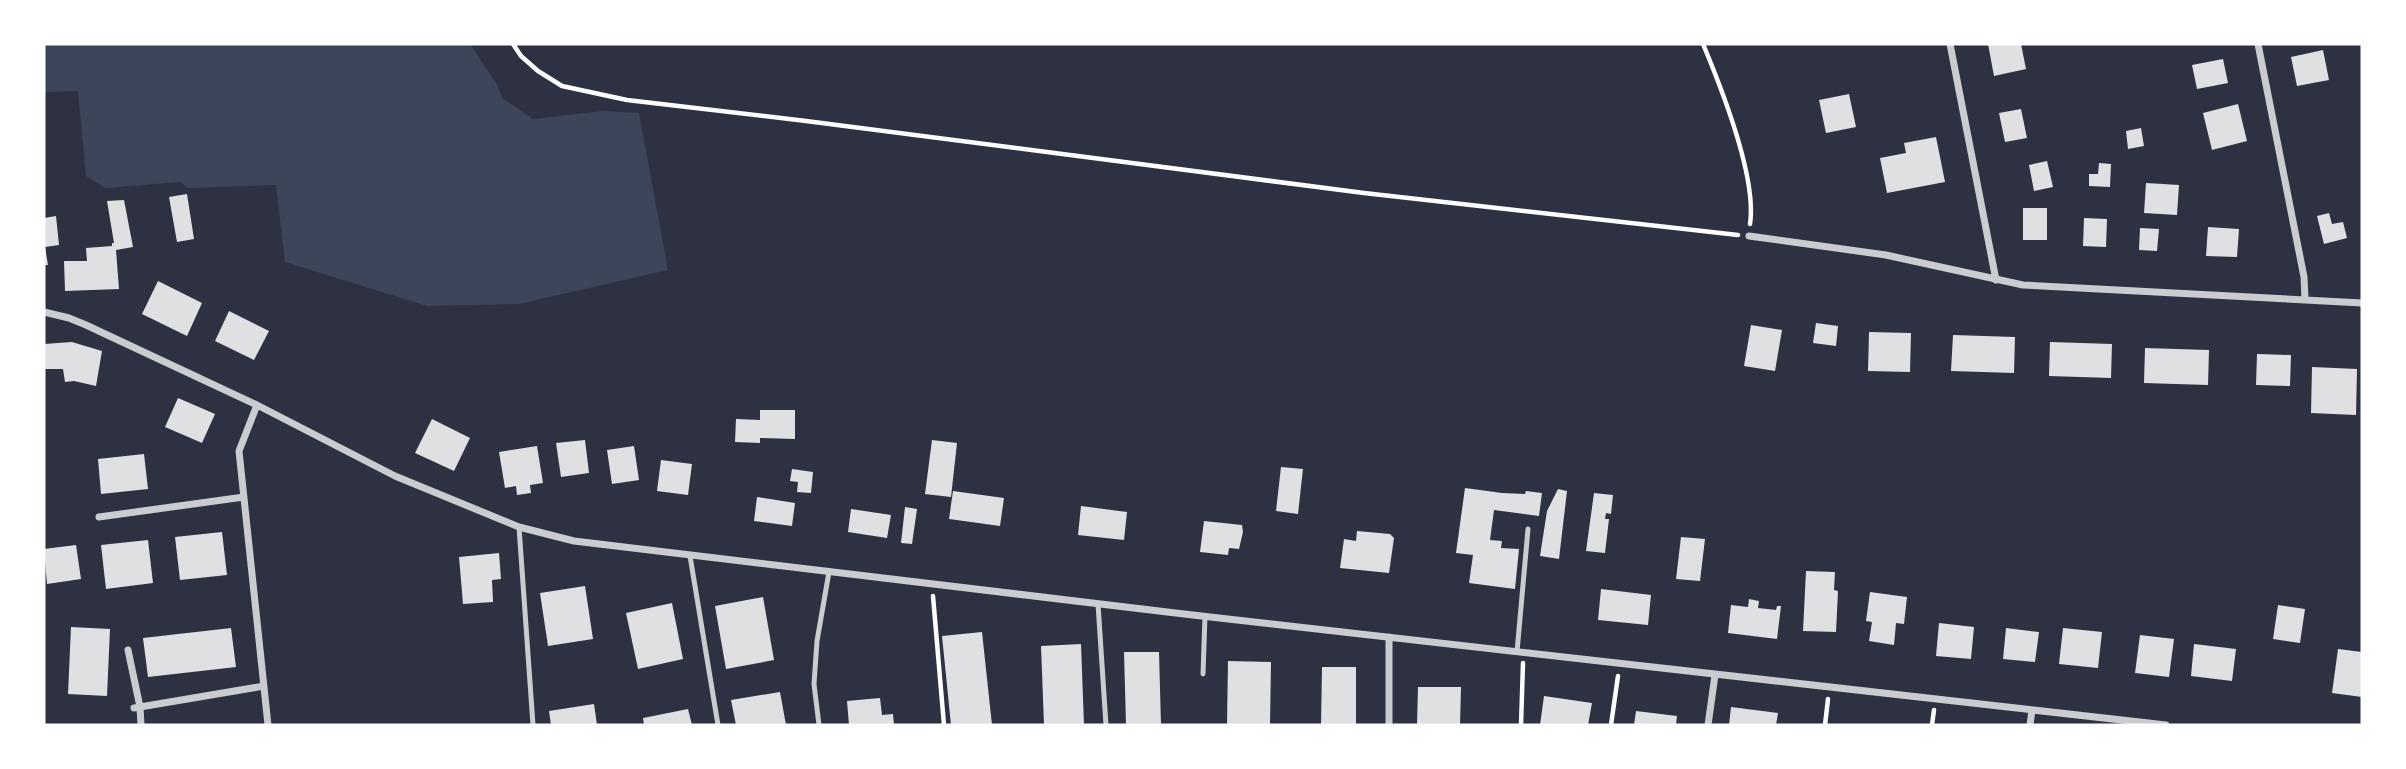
<svg xmlns="http://www.w3.org/2000/svg" width="2406" height="769" font-family="Montserrat,sans-serif">
<rect width="100%" height="100%" fill="#2d3142"/>
<path fill="#3c4559" d="M44,44H470L497,84L502,98L533,119L603,111L639,113L668,270L519,304L427,306L285,262L276,185L187,188L181,182L105,188L86,176L78,91L44,92Z"/>
<path fill="#e0e0e3" d="M1988,44H2021L2026,69L1994,76Z
M2323,50L2329,80L2297,86L2291,57Z
M2223,59L2228,83L2197,89L2192,65Z
M1849,94L1856,127L1826,133L1819,100Z
M2238,104L2247,141L2212,150L2203,113Z
M2021,109L2027,138L2005,142L1999,113Z
M2141,128L2144,146L2128,149L2126,131Z
M1936,137L1945,182L1887,193L1880,158L1906,153L1904,143Z
M2047,161L2053,187L2034,191L2029,165Z
M2099,163L2111,164L2110,187L2089,186V174H2098Z
M2146,183L2179,185L2177,215L2144,213Z
M187,194L194,239L177,242L169,197Z
M124,200L133,247L116,250L119,289L65,291L64,261H87L86,248L112,246V243H114L107,201Z
M2023,208H2047V240H2023Z
M2329,213L2332,224L2343,222L2347,238L2324,244L2317,216Z
M56,216L59,245L45,247L48,265H44V218Z
M2084,218L2107,219L2106,247L2083,246Z
M2208,227L2239,229L2237,257L2206,256Z
M2140,228L2159,229L2157,251L2139,250Z
M158,281L202,303L187,336L142,314Z
M229,311L269,331L254,360L215,341Z
M1816,323L1838,326L1836,346L1813,343Z
M1751,325L1782,330L1775,371L1744,366Z
M1869,332L1911,333L1910,372L1868,371Z
M1953,335L2015,337L2014,373L1951,371Z
M72,342L102,351L96,386L74,381L65,382L63,369H44V344Z
M2050,342L2112,344L2111,378L2049,376Z
M2145,348L2209,350L2208,385L2144,383Z
M2257,354L2291,355L2290,386L2256,385Z
M2312,367L2357,369L2356,415L2311,413Z
M178,398L215,414L202,443L165,427Z
M760,410H795V439L760,438V443L735,442L736,419L760,420Z
M432,419L470,438L454,471L415,453Z
M585,440L589,473L561,477L556,443Z
M932,440L957,443L951,497L925,494Z
M537,446L543,483L530,485L531,493L517,495L516,486L505,488L499,452Z
M634,446L639,480L612,484L607,450Z
M144,454L148,489L101,494L98,459Z
M661,460L692,464L688,495L657,491Z
M1281,467L1303,469L1298,514L1276,511Z
M792,469L813,472L811,493L797,492L798,482L790,481Z
M1465,488L1502,493L1525,494L1526,491L1542,493L1539,516L1494,510L1490,540L1502,541L1501,548L1519,549L1515,589L1469,583L1473,555L1456,553Z
M1558,489L1567,491L1559,559L1540,556L1547,511Z
M953,491L1004,498L1000,526L949,519Z
M1594,493L1613,495L1611,514L1606,513L1605,519H1609L1605,553L1586,551Z
M757,497L795,503L792,526L754,521Z
M1081,506L1127,512L1124,540L1078,535Z
M905,507L917,509L912,544L901,543Z
M851,509L891,515L887,538L848,532Z
M1204,521L1242,525L1243,532L1239,549L1229,548L1228,555L1200,552Z
M1357,531L1390,534L1394,538L1389,573L1340,568L1344,539L1356,541Z
M222,532L227,575L180,580L175,537Z
M1681,537L1705,539L1700,581L1676,579Z
M148,540L153,583L106,589L101,545Z
M76,545L81,579L47,584L44,549Z
M499,553L501,579L492,580L493,602L463,604L459,557Z
M1806,571L1835,572L1834,590L1838,591L1836,632L1803,631Z
M585,586L593,639L548,646L540,593Z
M1601,589L1651,595L1648,625L1598,620Z
M1870,592L1907,597L1904,624L1896,623L1894,645L1869,641L1872,622L1866,621Z
M763,597L774,660L726,669L715,606Z
M1749,599L1759,601L1758,608L1776,610L1777,606H1781L1777,639L1728,633L1731,605L1748,607Z
M672,603L683,659L638,669L626,613Z
M2278,605L2305,609L2300,643L2273,639Z
M1939,623L1974,627L1971,659L1936,656Z
M71,627L110,629L107,696L68,694Z
M231,628L236,667L148,677L143,638Z
M2006,628L2039,632L2035,662L2003,659Z
M2063,628L2102,632L2098,668L2059,664Z
M982,632L992,725H951L942,636Z
M2140,635L2174,639L2169,677L2135,673Z
M1081,644L1084,725H1044L1041,646Z
M2194,644L2236,649L2232,681L2191,676Z
M2338,649L2362,652V697L2332,693Z
M1124,652H1159L1161,725H1126Z
M1228,661L1271,662L1270,725H1227Z
M1322,667H1356V725H1321Z
M1418,687H1461L1460,725H1417Z
M780,692L786,725H736L731,700Z
M1544,696L1592,703L1588,725H1540Z
M880,698L882,715L893,714L894,725H849L847,701Z
M594,704L597,725H551L549,711Z
M1731,707L1778,713L1776,725H1729Z
M688,709L692,725H644L643,718Z
M1636,711L1677,716L1676,725H1634Z"/>
<g fill="none" stroke-linecap="round" stroke-linejoin="round">
<path stroke="#fff" stroke-width="4.5" d="M513,44L521,56L538,71L562,86L627,100L806,121L1364,193L1738,235
M1703,44C1721,87 1757,178 1750,224
M933,596L944,725
M1521,725L1523,663
M1611,725L1618,676
M1825,725L1828,699
M1932,725L1934,710"/>
<path stroke="#caccd0" stroke-width="5" d="M519,527L533,725
M690,556L718,725
M1098,604L1106,725
M1517,652L1528,529
M1203,674L1205,616
M819,725L814,684L817,641L829,572"/>
<path stroke="#caccd0" stroke-width="7" d="M1950,44L1996,280
M2258,44L2304,277L2305,299
M1749,236L1886,255L2023,285L2362,303
M44,312L69,318L86,325L257,405L395,476L519,527L574,541L1184,614L2166,725
M257,405L239,451L268,725
M99,517L244,497
M128,650L140,707L141,725
M134,708L264,686
M1389,725V637
M1708,725L1715,675
M2030,725L2032,710"/>
</g>
<rect width="2406" height="769" fill="none" stroke="#ffffff" stroke-width="91"/>
</svg>
